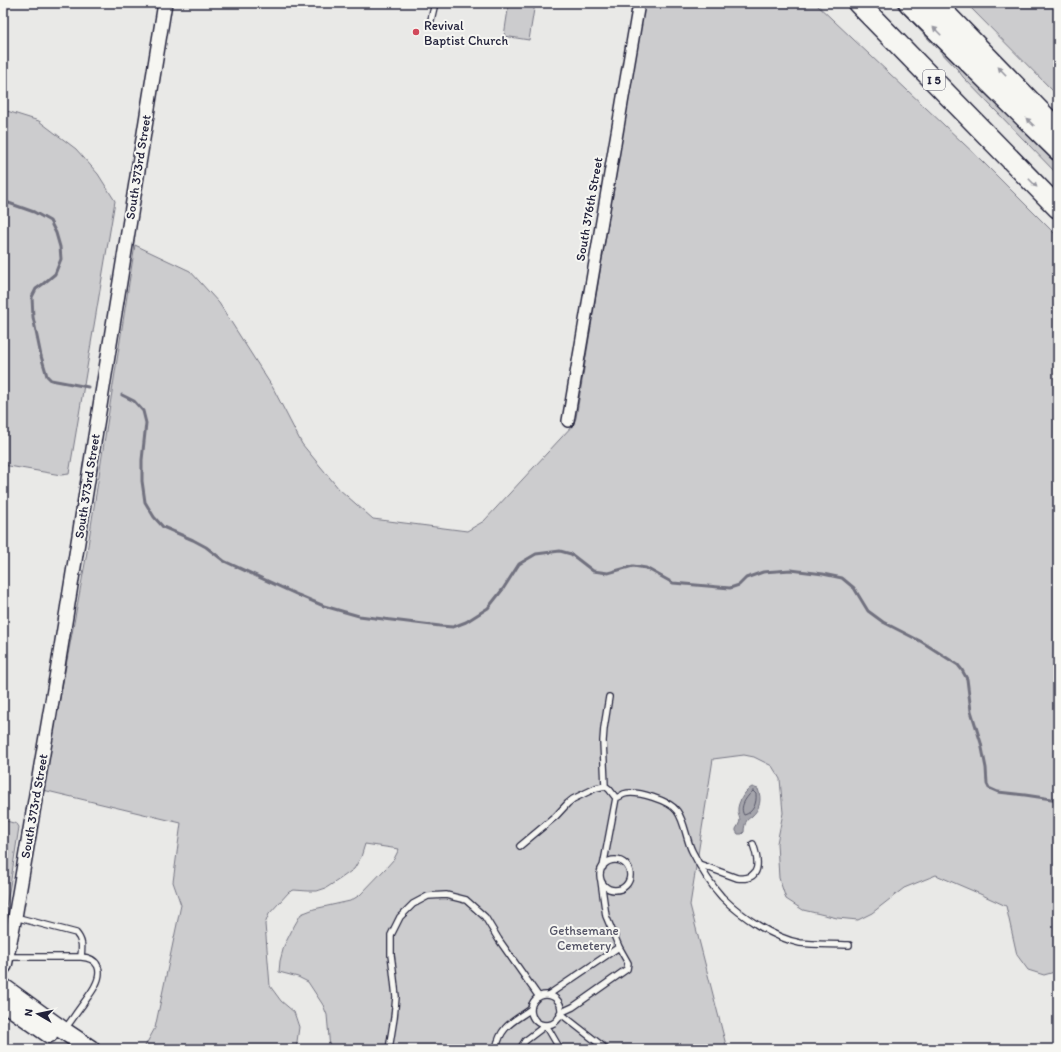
<svg xmlns="http://www.w3.org/2000/svg" width="1061" height="1052" font-family="Itim,sans-serif">
<rect width="100%" height="100%" fill="#e9e9e7"/>
<filter id="ink" filterUnits="userSpaceOnUse"><feTurbulence type="fractalNoise" baseFrequency=".025" numOctaves="2"/><feDisplacementMap in="SourceGraphic" scale="8" xChannelSelector="R" yChannelSelector="G"/><feConvolveMatrix kernelMatrix="1 2 1 2 8 2 1 2 1" color-interpolation-filters="sRGB"/></filter>
<g filter="url(#ink)">
<path fill="#ccccce" stroke="#777784" d="M509,3H535L529,40L504,36Z
M644,3H815L981,160L1058,237V971L1044,975L1028,970L1017,955L1006,906L978,893L936,875L904,888L872,913L858,920L837,918L803,910L786,899L779,878L777,843L783,813L780,779L772,766L754,757L744,755L713,759L690,905L727,1049H330L327,1015L323,1005L308,982L298,977L279,972L280,961L284,946L293,928L301,914L314,909L350,901L360,895L386,868L394,859L399,849L365,844L361,857L354,869L340,879L326,888L317,891H308L294,890L289,892L269,914L265,924L270,986L281,1001L294,1012L299,1027L296,1049H141L144,1048L155,1028L181,905L173,882L181,823L43,790L86,558L135,245L190,271L219,303L273,388L302,444L339,489L373,519L467,531L484,521L573,425L576,418Z
M894,3H900L1058,160V175L963,77L958,70Z
M966,3H1052L1058,9V96Z
M3,110L7,111L39,121L76,149L98,174L115,201L69,474L61,475L3,465Z
M3,820L17,824L19,827L10,886L3,922Z"/>
<path fill="#a5a5ac" stroke="#71717f" d="M752,787L758,789C762,799 760,809 752,816C751,817 748,819 747,820C745,823 744,828 744,832L742,834H738L736,831V829C744,817 737,819 738,808C739,800 746,790 752,787Z"/>
<g fill="none" stroke-linecap="round" stroke-linejoin="round">
<path stroke="#565668" stroke-width="1" d="M753,791L756,794C757,803 753,813 744,815C739,807 746,797 753,791Z"/>
<path stroke="#71717f" stroke-width="3" d="M3,201L34,212L50,221L56,233L60,247L61,259L55,274L43,284L36,289L32,297L33,317L41,356L47,376L51,380L88,387
M122,395L134,401L143,411L146,423L142,460V481L145,502L154,517L163,527L193,540L206,547L224,561L298,595L324,606L359,616L440,626L453,627L466,622L488,608L503,589L519,564L536,554L560,551L571,554L593,571L608,573L633,566L646,568L673,583L730,588L739,585L746,578L763,572L791,570L823,574L842,578L854,588L868,611L883,622L922,642L958,665L962,670L967,679L971,711L981,743L986,768L987,784L989,788L998,792L1025,795L1058,800"/>
<g stroke="#22223b" stroke-width="8">
<path id="service" d="M431,20L435,3
M605,786L603,741L604,728L609,697
M520,846L556,816L568,803L573,799L596,788L605,786L609,789L616,798
M600 875a15 15 0 1 1 30 0a15 15 0 1 1-30 0Z
M699,864L737,878C762,881 759,861 753,844
M603,867L616,798C619,797 622,795 624,794C637,790 670,801 677,811C685,822 686,839 692,851C700,867 710,884 722,897C741,916 773,938 800,943C816,945 833,944 849,945
M15,917L76,933C83,941 82,947 81,957
M8,957H81C99,958 103,971 95,986C92,992 87,998 83,1004C77,1012 71,1021 65,1029
M548,995L619,947L606,916L601,881
M531 1010a15 15 0 1 1 30 0a15 15 0 1 1-30 0Z
M389,1049L394,1018L396,997L393,970L391,955V935L400,917L413,904L428,896L446,895L466,900L485,917L499,940L539,997
M496,1049C501,1025 513,1022 531,1009
M520,1049L525,1041L546,1025L560,1049
M606,1049L560,1013L573,1007L627,969L628,963L619,947"/>
</g>
<g stroke="#22223b" stroke-width="14">
<path id="minor" d="M568,421L639,3"/>
</g>
<g stroke="#22223b" stroke-width="16">
<path id="tertiary" d="M3,968L5,966L15,917L57,672L165,3"/>
</g>
<g stroke="#22223b" stroke-width="20">
<path id="primary" d="M3,987L64,1031L91,1049
M3,1002L49,1034"/>
</g>
<g stroke="#22223b" stroke-width="23">
<path id="motorway" d="M858,3L1058,208
M909,3L1058,150
M935,3L1058,130"/>
</g>
<use href="#service" stroke="#f6f6f2" stroke-width="5.5"/>
<use href="#minor" stroke="#f6f6f2" stroke-width="11"/>
<use href="#tertiary" stroke="#f6f6f2" stroke-width="13"/>
<use href="#primary" stroke="#f6f6f2" stroke-width="17"/>
<use href="#motorway" stroke="#f6f6f2" stroke-width="20"/>
</g>
<defs><path id="oneway-solid" d="M-6-.8H1V-3.2L6.5 0L1 3.2V.8H-6Z"/></defs>
<g fill="#9797a0">
<use href="#oneway-solid" transform="translate(937 31) rotate(-135)"/>
<use href="#oneway-solid" transform="translate(1002 71) rotate(-134)"/>
<use href="#oneway-solid" transform="translate(1030 122) rotate(-136)"/>
<use href="#oneway-solid" transform="translate(1033 183) rotate(46)"/>
</g>
</g>
<circle fill="#d1495b" stroke="#f6f6f2" stroke-width="1.5" cx="416" cy="32" r="4"/>
<g text-anchor="middle" dominant-baseline="central" stroke-width="4" stroke-linejoin="round" paint-order="stroke">
<rect fill="#f6f6f2" stroke="#626272" stroke-width="1" x="923" y="70" width="22" height="20" rx="3"/>
<g font-size="12" font-weight="bold" fill="#22223b">
<text x="934" y="80">I 5</text>
</g>
<g font-size="13" fill="#22223b" stroke="#f6f6f2" text-anchor="start">
<text x="424" y="25">Revival<tspan x="424" dy="15">Baptist Church</tspan></text>
</g>
<g font-size="13" fill="#22223b" stroke="#f6f6f2">
<text transform="translate(138 167) rotate(-81)">South 373rd Street</text>
<text transform="translate(589 209) rotate(-80)">South 376th Street</text>
<text transform="translate(87 486) rotate(-81)">South 373rd Street</text>
<text transform="translate(34 806) rotate(-80)">South 373rd Street</text>
</g>
<g font-size="13" fill="#555567" stroke="#f6f6f2">
<text x="584" y="930">Gethsemane<tspan x="584" dy="15">Cemetery</tspan></text>
</g>
</g>
<rect width="1061" height="1052" fill="none" stroke="#f6f6f2" stroke-width="16"/>
<rect x="8" y="8" width="1045" height="1036" fill="none" stroke="#22223b" stroke-width="1.5" filter="url(#ink)"/>
<g transform="translate(38 1014) rotate(279)" stroke="#f6f6f2" stroke-width="3" paint-order="stroke">
<path d="M0-3L7 15L0 10L-7 15Z" fill="#22223b"/>
<text y="-6" font-size="11" font-weight="bold" text-anchor="middle" fill="#22223b">N</text>
</g>
</svg>
